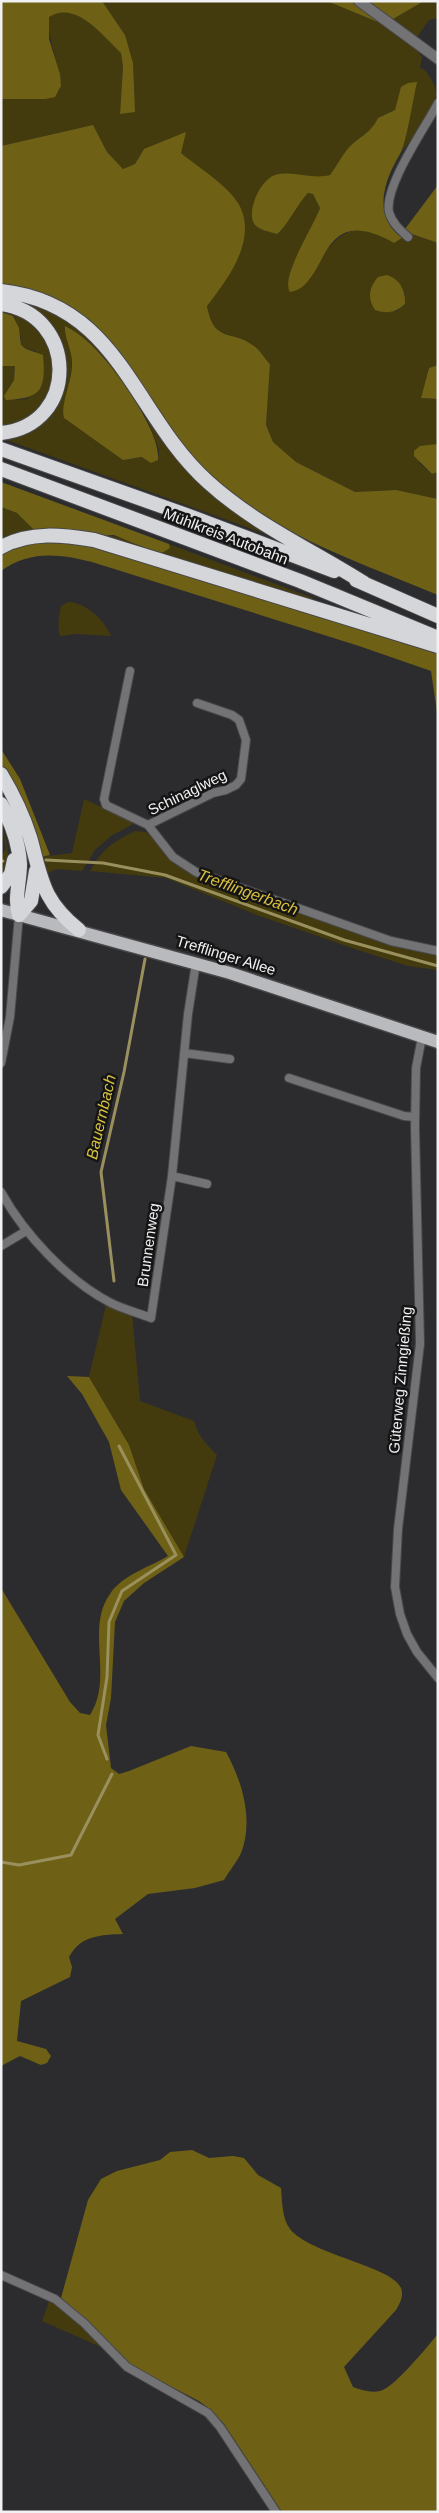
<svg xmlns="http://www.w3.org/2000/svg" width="439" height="2513" font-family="Arial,sans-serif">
<rect width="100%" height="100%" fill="#2c2c2f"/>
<path fill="#433b0e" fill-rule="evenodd" d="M102,1H327L380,23L417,50L422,57L420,68L425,70C430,77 436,85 436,94C436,112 413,138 402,151L416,82L399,94V102L395,110L378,118C373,131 364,133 355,143C346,152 341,166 331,174C325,179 316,177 308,177L264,230L277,234L281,231L292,212L308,193L313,194L320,208L314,226L292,267L309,281C320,259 339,222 370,231C379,234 387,239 394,243L402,238L405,229L412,234L438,243V365L429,368L421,398L438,399V444H434L419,463L432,474L438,472V499L396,490L355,492L296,462L273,442L266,425L270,364C265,359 260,350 254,346C231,329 214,343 207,306L219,290L238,203L225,188L181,153L144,149L135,164L123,169L107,152L93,125L1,146V99H45L59,91C65,75 46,41 49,16C77,1 102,34 121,53L123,67L120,114L135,111L125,35ZM401,285L405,295V304L397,311L380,312Z
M424,1H438V18L429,20L417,37L393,19Z
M1,297L25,299L73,321L268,531L266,534L1,438L40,422L62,347ZM65,334L88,341L101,354L145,414L159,450L158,460L142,457L132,459L104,446L64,418C65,389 80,362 65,334Z
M1,307L22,313L52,344L56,379L35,416L1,430V366L15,365L14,380L9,387L13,400L28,399L35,351L26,349L21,345V337L14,316L1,312Z
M1,507L17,513L35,531L1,542Z
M101,534L128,539L148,551L170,548L169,544L313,598L312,603L92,536Z
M68,602C85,602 105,620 111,636L76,634L60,636C57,625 59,617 61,606Z
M84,799L131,821L133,824L111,836L95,850L82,871L57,869L45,874L41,857L72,853Z
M1,822C8,846 12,856 1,880L2,854L6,849Z
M135,831L146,832C163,846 172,864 191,874L379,941L438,955V970L408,966L361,951L257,915L166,878L90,871C103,848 112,843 135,831Z
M107,1301L132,1313L140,1401L194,1421C198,1436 206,1444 217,1455L184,1557L144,1489L129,1445L89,1377Z
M49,2301L68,2313L101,2347L42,2321Z"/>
<path fill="#6e6116" d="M1,1H102L125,35L133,63L135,112L120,114L123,67L121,53C102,35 76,0 49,17V39L60,74L61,86L55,97L45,99H1Z
M327,1H351L380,23Z
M368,1H424L393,19Z
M417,82C412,104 409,128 402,150C400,154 397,159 395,163C381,189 376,219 402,238L394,243C316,199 330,286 290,292C280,277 314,226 320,208L313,194L308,193C298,203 286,228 277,234C270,232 260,230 255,225C245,212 261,179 275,175C293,170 312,180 330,175C336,167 340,159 346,151C356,138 371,134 378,118L395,110L401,87L408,83Z
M93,125L107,152L123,169L135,164L144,149L186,132L181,153C198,167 227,185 238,203C259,238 228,279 207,306C214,344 232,329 254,346C260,350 265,359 270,364L266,425L273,442L296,462L355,492L396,490L438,499V595C349,558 251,527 186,451C155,414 133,370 103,333C68,302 44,299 1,286V146Z
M438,185V243L412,234L405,229Z
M387,275C400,279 406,291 405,304C395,313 387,314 375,310C367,298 369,288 378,277Z
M1,312L13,316L19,328L21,345L26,349L43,355C46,391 41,398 6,400L4,396L14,380L15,366H1Z
M65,326C73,330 80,335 87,341C109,359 162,431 158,460L151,463L142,457L123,460L64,418C60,405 72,381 72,365C73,351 64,339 65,326Z
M438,365V399L421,398L429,368Z
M438,444V472L432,474L414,456V451L420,446Z
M1,482L169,544L170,548L160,554L114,535L92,536L35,531L17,513L1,507Z
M52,540L99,548L437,653L438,651V719L431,671L359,646L92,562C59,554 30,550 1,571V552L21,544Z
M1,749L20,779L50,855L41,857L10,781L1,767Z
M67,1376L89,1377L129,1445L144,1489L184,1557L144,1583L124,1601L115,1622L111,1698L106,1725L111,1768L119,1774L129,1771L191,1746L226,1752C242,1781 254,1820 241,1853C237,1862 229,1871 224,1880L195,1888L148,1894L115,1919L123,1934C101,1935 81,1935 69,1957L72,1967L70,1977L21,2001L17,2041L46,2049L51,2056L47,2063L41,2065L20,2056L1,2066V1588L70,1702L80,1713L90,1715C114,1678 85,1629 110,1594C122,1575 150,1567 168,1556L121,1490L109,1442L82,1394Z
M192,2150L209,2158L233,2156L244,2158L258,2175L281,2188C282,2200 282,2219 290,2229C311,2255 392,2266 401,2288C404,2296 400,2303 396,2310L344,2367L353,2387C361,2390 371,2393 380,2391C394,2388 427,2347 438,2334V2512H282L224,2424L211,2410L199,2401L129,2365L87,2321L61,2298L88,2200L101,2179L117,2171L160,2160L170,2152Z"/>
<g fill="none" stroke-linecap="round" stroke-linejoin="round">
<path stroke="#9a905d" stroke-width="3" d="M46,860L103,863L165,875L344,940L438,966
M1,861H3
M114,1281L101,1172L124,1072L145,959
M107,1759L98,1735L107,1677L109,1622L122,1591L176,1555L119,1446
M1,1862L19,1865L71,1855L112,1774"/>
<g stroke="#48484a" stroke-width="10">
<path id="minor" d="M408,237C400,230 392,223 389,212C384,186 425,128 438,103
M130,671L104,799L106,805L148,825
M197,703L232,715L239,720L246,740L241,779L236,785L226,790L213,793L148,825L173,857L196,872L391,941L438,951
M422,1037L416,1068L415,1127L420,1344L398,1529L395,1587L400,1614L407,1634L417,1652L438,1678
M184,1053L230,1059
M1,1063L10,1017L19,915
M289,1078L404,1116L415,1117
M172,1176L207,1184
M1,1192C24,1234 68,1281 111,1303C123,1309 138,1313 151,1318L172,1176L188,1014L196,963
M1,1246L26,1231
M1,2275L55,2299L84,2323L127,2367L208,2413L220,2427L276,2512"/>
</g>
<g stroke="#48484a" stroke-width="12">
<path id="tertiary" d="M359,1L438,59"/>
</g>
<g stroke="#48484a" stroke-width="15">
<path id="primary" d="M1,910L230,973L438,1042"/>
</g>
<g stroke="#48484a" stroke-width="16">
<path id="motorway" d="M1,291C120,304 133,415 208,482C254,524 312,550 364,583
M1,304C78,314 80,425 1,433
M1,449L192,517L334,571
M1,469L300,581L438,638
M1,547C31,531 62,535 94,540L438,646
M356,580L438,616
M1,774C13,794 23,815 30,837C42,880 42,900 79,930
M1,804C11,822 19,844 20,864C20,882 14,898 19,915
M1,887L11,874L14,860
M19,915L31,901L36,871"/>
</g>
<use href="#minor" stroke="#737375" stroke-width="8"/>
<use href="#tertiary" stroke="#737375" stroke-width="10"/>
<use href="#primary" stroke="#b9babd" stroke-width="12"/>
<use href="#motorway" stroke="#d5d6da" stroke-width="14"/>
</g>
<g text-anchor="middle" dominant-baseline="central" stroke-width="5" stroke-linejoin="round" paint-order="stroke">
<g font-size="15" fill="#f1f1f3" stroke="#151516">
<text transform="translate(226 536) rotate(21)">Mühlkreis Autobahn</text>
<text transform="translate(187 792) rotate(-26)">Schinaglweg</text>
<text transform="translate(226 955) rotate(17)">Trefflinger Allee</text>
<text transform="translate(148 1245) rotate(-82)">Brunnenweg</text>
<text transform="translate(400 1380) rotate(-85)">Güterweg Zinngießing</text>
</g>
<g font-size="16" font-style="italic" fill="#d8c03f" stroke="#151516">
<text transform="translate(248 892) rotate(20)">Trefflingerbach</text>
<text transform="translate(101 1117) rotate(-77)">Bauernbach</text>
</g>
</g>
<rect width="439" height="2513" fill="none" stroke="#f1f1f3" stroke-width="5"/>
</svg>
